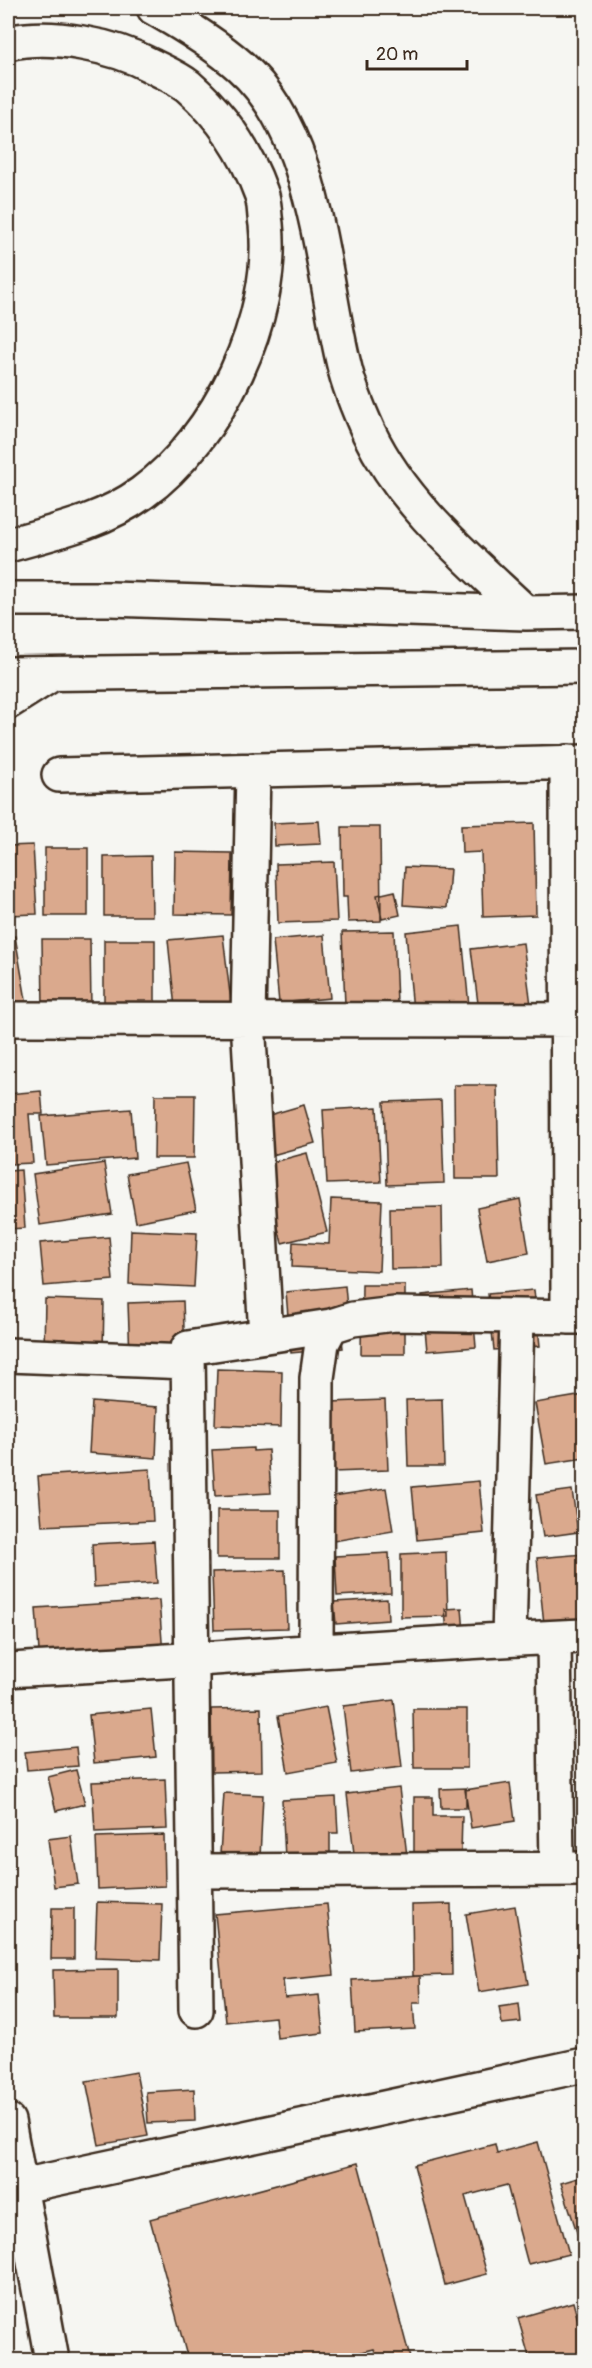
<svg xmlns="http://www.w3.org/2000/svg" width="592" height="2368" font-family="Pangolin,sans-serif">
<rect width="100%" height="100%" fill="#f6f6f2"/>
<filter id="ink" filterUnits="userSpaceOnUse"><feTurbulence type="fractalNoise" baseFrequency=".0167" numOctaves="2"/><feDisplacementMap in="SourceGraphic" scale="12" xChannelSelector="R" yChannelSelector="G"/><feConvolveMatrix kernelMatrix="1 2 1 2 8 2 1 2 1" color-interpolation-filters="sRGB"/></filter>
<g filter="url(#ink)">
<path fill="#daa98d" stroke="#3b2a1e" stroke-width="1.5" d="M319,821L321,844L275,846L274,823Z
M534,823L536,915L483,917L481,852L462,853L461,825Z
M342,827H380L381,921L348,922L347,897H343Z
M33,845L37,914L8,915V846Z
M45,848H88V916H45Z
M584,851V915H583L579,852Z
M175,852L232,853L231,915L174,914Z
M151,856L152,916H104V857Z
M334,862L337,921L278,923L276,864Z
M405,867L450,869L447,908L403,905Z
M395,891L400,915L382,919L377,895Z
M461,926L469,1006L413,1011L406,932Z
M394,931L397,1003L345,1005L342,932Z
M223,935L231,1003L175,1008L168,940Z
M324,935L330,998L279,1003L273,940Z
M15,936L27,1006L8,1009V937Z
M42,939H90L91,1008H43Z
M104,940H155V1007H104Z
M523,943L531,1005L479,1011L471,949Z
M454,1085H497L499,1179H455Z
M41,1091L43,1114H29L33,1163L11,1164L8,1094Z
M155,1095H195L194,1158H154Z
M441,1100L444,1183L387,1185L384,1102Z
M304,1105L315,1143L269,1156L259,1118Z
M377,1107L381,1182L327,1184L323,1110Z
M131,1109L135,1158L46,1165L41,1116Z
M307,1153L327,1232L282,1243L262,1165Z
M104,1163L112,1214L40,1225L33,1174Z
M186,1163L196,1210L136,1222L127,1174Z
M21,1170L25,1228L8,1229V1171Z
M331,1199L382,1201L379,1271L292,1267L293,1242L329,1244Z
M520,1199L529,1253L487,1261L477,1208Z
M442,1207L443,1268L391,1269L390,1208Z
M131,1230L197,1233L194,1287L129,1284Z
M109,1237L113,1280L44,1286L40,1243Z
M362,1285H405V1354H361Z
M345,1286L348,1319L340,1320L343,1348L291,1353L286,1292Z
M471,1290L476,1347L427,1351L422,1295Z
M534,1290L540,1346L494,1350L488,1294Z
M45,1299L104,1301L103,1352L44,1350Z
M183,1301L185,1356L130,1357L128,1303Z
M579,1304H584V1352H580Z
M217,1369L282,1371L281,1427L215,1425Z
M584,1395V1458L546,1464L535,1403Z
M442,1399L444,1466H408L406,1400Z
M385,1400L388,1470L333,1472L330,1402Z
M92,1402L158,1407L156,1458L89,1453Z
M253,1448V1451L268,1450L271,1493L215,1496L212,1450Z
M150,1469L153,1521L42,1526L38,1476Z
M479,1481L484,1533L417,1540L412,1487Z
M386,1488L393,1531L334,1541L327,1497Z
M572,1490L578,1532L543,1537L536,1495Z
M217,1510H280V1558H217Z
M154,1541L157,1583L94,1587L92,1544Z
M446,1552L448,1616L401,1617V1554Z
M389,1553L391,1593L337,1596L335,1556Z
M584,1554V1619L544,1624L537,1558Z
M285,1570L287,1628L214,1630L212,1572Z
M387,1599L388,1620L336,1624L334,1602Z
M159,1600L163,1655L40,1666L36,1608Z
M462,1608L464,1633L447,1634L445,1609Z
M394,1700L402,1767L351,1773L343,1706Z
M326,1707L337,1763L288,1772L278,1716Z
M261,1708L262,1771L212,1772L211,1709Z
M151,1709L156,1757L94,1763L89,1715Z
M413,1709H467V1768H414Z
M76,1747L78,1766L27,1770L25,1752Z
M76,1770L85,1804L56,1811L48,1777Z
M165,1779L167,1829L95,1832L92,1782Z
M510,1783L515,1821L471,1828L465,1790Z
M399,1788L407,1856L355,1862L347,1794Z
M466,1788V1808H441L440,1789Z
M224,1793L263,1795L260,1857L220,1854Z
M336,1797L338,1833H330V1856L285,1858L282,1800Z
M414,1797H433V1816H462L461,1853L414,1852Z
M164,1835L165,1886L98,1889L96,1837Z
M71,1836L78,1884L54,1887L48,1839Z
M97,1902L162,1904L160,1960L95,1958Z
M327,1904L334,1975L283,1980L285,1998L319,1995L323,2033L277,2038L275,2017L226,2022L215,1914Z
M451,1904L452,1975L413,1976L412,1905Z
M515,1906L528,1984L479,1992L466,1914Z
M52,1908H74V1959H51Z
M118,1969V2018H54L53,1970Z
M420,1976L421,2003H413L415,2029L355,2032L352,1980Z
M519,2004L521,2022L502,2024L499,2007Z
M136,2072L148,2136L99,2145L86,2081Z
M194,2089L195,2121L148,2123L146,2092Z
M538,2142L569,2254L528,2264L507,2185L465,2196L487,2274L445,2285L414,2165L495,2144L497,2153Z
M358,2163L410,2358L377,2360L374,2349L331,2360H188L150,2219Z
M584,2176V2254L561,2183Z
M573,2302L584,2342V2360H530L518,2318Z"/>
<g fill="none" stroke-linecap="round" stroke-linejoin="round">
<g stroke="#3b2a1e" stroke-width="38">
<path id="street" d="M567,762L568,1317
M253,770L248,1020L266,1336
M59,775L584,762
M8,1019L584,1020
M8,1355L188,1362
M554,1638L557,1869
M509,1639L517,1316
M316,1651L317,1378L322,1343L331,1326L353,1319L395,1314L584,1317
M8,1670C200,1661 392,1644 584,1636
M195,1871L584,1869
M196,2010L188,1348L331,1326
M8,2189L584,2065"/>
</g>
<g stroke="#3b2a1e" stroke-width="38">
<path id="primary" d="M8,2121L52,2360"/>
</g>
<g stroke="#3b2a1e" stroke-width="38">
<path id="highway" d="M154,8C184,25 214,43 240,66C318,135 321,271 344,365C349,388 360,413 369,433C404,506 469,559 526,613
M8,43C51,33 113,45 152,66C164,72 178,78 188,86C221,115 246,151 261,193C265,202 264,214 266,224C276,318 218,438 142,493C102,522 54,532 8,545
M8,599H111L526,613L584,612
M8,674L584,667
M8,702L52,674"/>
</g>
<use href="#street" stroke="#f6f6f2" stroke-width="33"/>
<use href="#primary" stroke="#f6f6f2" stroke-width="33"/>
<use href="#highway" stroke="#f6f6f2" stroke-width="33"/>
</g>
</g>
<rect width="592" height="2368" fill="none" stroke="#f6f6f2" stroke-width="30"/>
<rect x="15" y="15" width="562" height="2338" fill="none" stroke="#3b2a1e" stroke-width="2" filter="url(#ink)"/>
<path d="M367 60v9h100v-9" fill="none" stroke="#3b2a1e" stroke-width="3"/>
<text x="376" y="60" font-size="18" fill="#3b2a1e" stroke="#f6f6f2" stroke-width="4.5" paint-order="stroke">20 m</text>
</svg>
